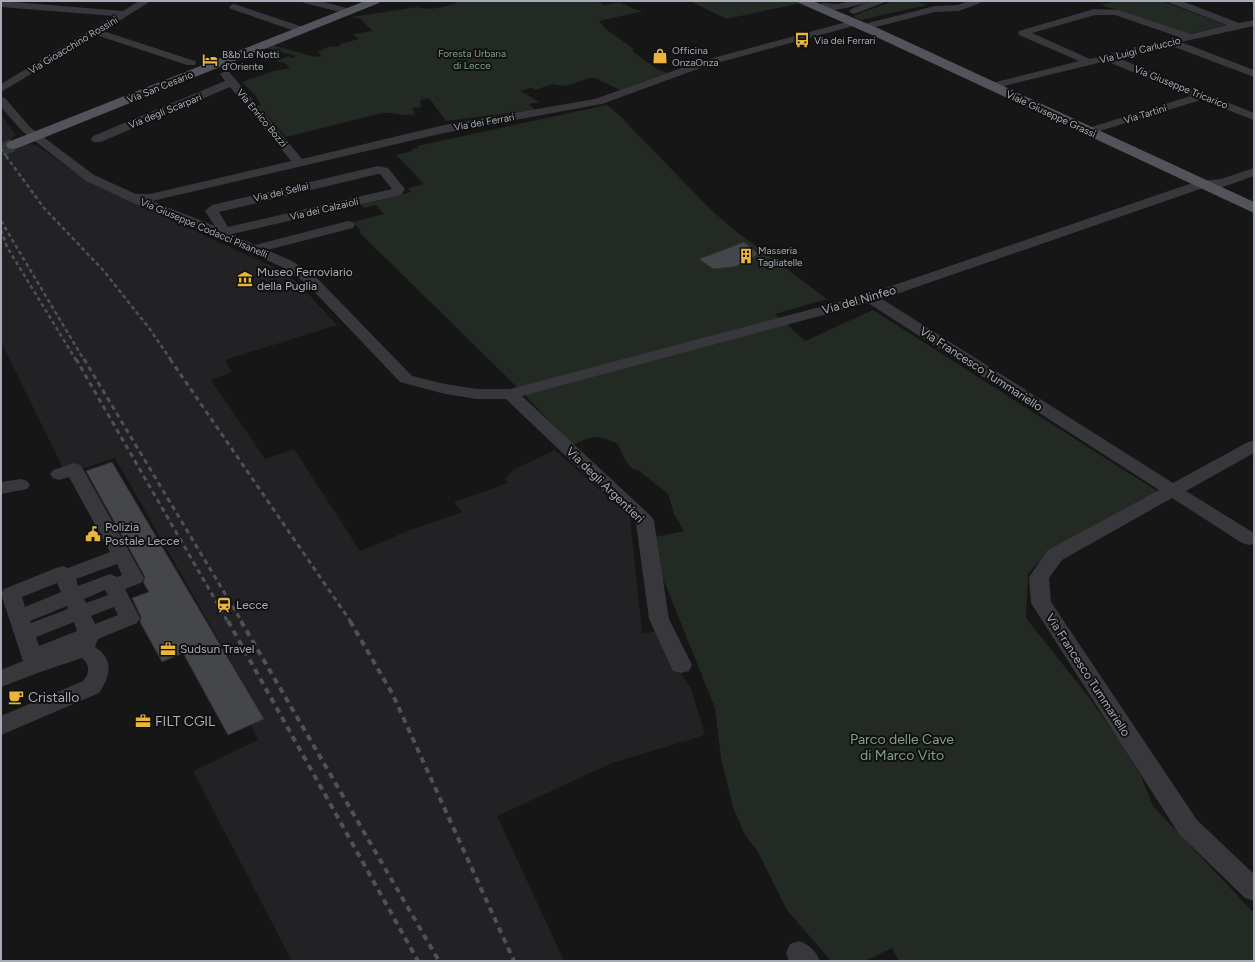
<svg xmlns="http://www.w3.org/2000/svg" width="1255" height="962" font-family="Figtree,sans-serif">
<rect width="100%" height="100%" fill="#161617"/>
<path fill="#222224" d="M1,115L16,135L6,143L17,147L31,144L38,146L90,183L280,270L298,283L337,325L225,360L232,372L211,380L265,459L294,449L360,551L408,531L462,512L454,502L508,483L505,479L513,470L555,450L630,517L642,633L655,632L691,689L705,735L612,763L497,816L564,961H292L193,771L258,740L251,725L263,718L115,458L66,474L1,342Z"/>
<path fill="#222a23" d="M455,1H596L604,5L620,2L634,9L643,11L599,21L607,30L634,49L632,51L657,69L667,73L620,90L595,78H590L565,86L552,84L536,90L531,88L521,91L539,102L529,104L535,110L446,121L429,98L420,100L421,107L412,108L415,114C404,117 392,112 382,113L286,137L258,106L261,105L255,95L242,82L273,71L287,69L290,67L286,65L287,64L276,61L288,56L293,58L296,56L266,48L272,45L315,57L321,56L318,52L321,51H319L330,46L336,47L340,46V44L359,39L353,34L373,31L361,20L362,19L351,17L418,7C428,11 446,7 457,3Z
M690,1H797L801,3L726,19Z
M893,1H915L927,5L861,20L853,16Z
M1117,1H1162L1226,25L1189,34L1101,5Z
M607,105L620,116L711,210L733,229L827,299L775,314L805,341L873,310L1157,491L1050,550L1028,574L1026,618L1088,696L1120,741L1141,776L1153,806L1254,913V961H899L892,948L865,961H831L787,910L758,852L745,835L733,807L721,758L715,708L660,571L655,537L684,531L674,514L668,494L638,470L631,468L625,460L618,444C595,434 594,436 572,445L525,395L359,232L361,231L353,222L384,214L376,205L364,208L359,203L371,200L373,202L411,192L408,188L424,184L396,155L413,151L411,149L418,148L417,146Z"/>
<path fill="#45464a" stroke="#303033" d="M744,242L758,254L743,264L733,267L713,269L699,259Z
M112,462L264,719L228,735L183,653L162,662L140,622L141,617L132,598L149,592L143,582L145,577L86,471Z"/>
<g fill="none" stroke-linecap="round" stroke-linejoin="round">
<path stroke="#333437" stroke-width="13" stroke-dasharray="13 6" stroke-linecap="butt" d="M1,150L13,145"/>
<path fill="#37373c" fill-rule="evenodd" d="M1,1L123,11L139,1H151L103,31L195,61L196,63L195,65H187L96,35L1,92V84L114,16L1,7Z
M302,1H319L351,9L353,11L348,14L304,3Z
M851,1H868L866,3L871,1H885L883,3L854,14L851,13L849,11L851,9L866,3C854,6 827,15 818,6L823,3L838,4Z
M968,1H982L980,3L959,11L935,12L864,30L859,27L860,25L935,6L958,5Z
M1168,1H1182L1239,23L1254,20V26L1181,42L1254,70V77L1169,45L1118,58L1254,113V120L1201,100L1093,133H1085L1083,131L1085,129L1191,96L1106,61L992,89L987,86L988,84L1079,61L1019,35L1018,33L1019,31L1094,9L1119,10L1191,34L1227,25L1170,3ZM1095,15H1115L1179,37L1090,59L1032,33Z
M234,4L306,28L307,30L302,33L298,32L231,9L229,7L231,5Z
M854,20L859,23L857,25L706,66L602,104L444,133L152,201L215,226L205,211L212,205L378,166L388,168L405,189L401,195L232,234L255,245L348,221L353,222L355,225L353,228L267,250L292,261L316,277L412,376L445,384L477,389H510L865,295L1198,181L1221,179L1254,168V176L1223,187L1203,188L882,299L1173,483L1248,442L1254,441V453L1186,491L1254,533V544L1249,545L1242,543L1172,498L1062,560L1049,578L1051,602L1197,820L1254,874V901L1245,898L1179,834L1031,603L1029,577L1048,550L1159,490L868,303L522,396L652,517L654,521L669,619L692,665L689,671L681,673L673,671L649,619L636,523L506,399H477L445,394L400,382L306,283L282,267L214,236L135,204L86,181L22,131L1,107V97L5,98L30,127L94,175L136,194H150L291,161L230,87L101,142H93L91,139L93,136L225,81L220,74L225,71L229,72L236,80L302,159L444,125L595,99L698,62ZM378,174H380L392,189L228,227L219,212Z
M74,463L80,465L83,469L144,578L141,583L125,589L140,618L137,623L98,639L95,647C115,660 110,676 99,693L1,735V716L83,681C90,673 90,665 82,658L43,671L1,687V670L23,661L1,594L4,589L56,568L63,566L68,568L110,552L69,477L59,480L53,478L50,474L53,470ZM117,564L122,575L117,577L110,574L78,586L76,579ZM57,583L61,592L25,607L22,597ZM105,590L108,595L86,603L84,599ZM67,606L68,609L31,623L30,621ZM114,607L118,615L95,624L91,616ZM74,622L77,631L39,646L36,637Z
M21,479L27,481L30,485L27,489L1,494V482Z
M799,941C810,945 815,950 820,961H789L786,953L790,944Z"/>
<path fill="#53545b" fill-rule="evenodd" d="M365,1H381L379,3L18,148L13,149L8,148L6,145L8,142Z
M797,1H813L880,29L1254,202V213L872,35L799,3Z"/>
<path stroke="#505157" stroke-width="2" stroke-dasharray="3 2.5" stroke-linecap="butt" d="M1,149L7,157"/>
<path stroke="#505157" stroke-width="2.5" stroke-dasharray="4 3" stroke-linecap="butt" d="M6,156L44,208L103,270L149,328L171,360
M1,221L84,360
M1,230L7,247L76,360"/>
<path stroke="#505157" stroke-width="3" stroke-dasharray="5 4" stroke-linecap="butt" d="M76,359L228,622
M84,359L242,622
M170,359L351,622"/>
<path stroke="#505157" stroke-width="4" stroke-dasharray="6 5" stroke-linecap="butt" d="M228,621L418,961
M241,621L439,961
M350,621L392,693L514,961"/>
</g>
<defs>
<g id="bus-bare" transform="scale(1.2)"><path d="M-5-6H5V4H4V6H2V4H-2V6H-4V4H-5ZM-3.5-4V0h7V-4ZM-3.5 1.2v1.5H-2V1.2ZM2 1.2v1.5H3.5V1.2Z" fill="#e8b63d" stroke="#111112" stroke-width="2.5" paint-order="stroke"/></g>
<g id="shop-bare" transform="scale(1.2)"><path d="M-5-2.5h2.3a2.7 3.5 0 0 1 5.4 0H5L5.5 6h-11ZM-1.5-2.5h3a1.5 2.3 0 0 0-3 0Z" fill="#e8b63d" stroke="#111112" stroke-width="2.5" paint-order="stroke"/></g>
<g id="hotel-bare" transform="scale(1.2)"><path d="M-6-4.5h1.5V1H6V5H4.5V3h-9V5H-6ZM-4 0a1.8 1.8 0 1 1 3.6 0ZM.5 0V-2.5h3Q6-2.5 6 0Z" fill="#e8b63d" stroke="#111112" stroke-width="2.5" paint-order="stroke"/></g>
<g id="building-bare" transform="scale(1.2)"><path d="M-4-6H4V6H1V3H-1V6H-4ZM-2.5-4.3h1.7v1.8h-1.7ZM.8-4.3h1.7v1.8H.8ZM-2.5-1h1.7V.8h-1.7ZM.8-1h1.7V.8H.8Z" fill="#e8b63d" stroke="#111112" stroke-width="2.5" paint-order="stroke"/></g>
<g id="museum-bare" transform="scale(1.2)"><path d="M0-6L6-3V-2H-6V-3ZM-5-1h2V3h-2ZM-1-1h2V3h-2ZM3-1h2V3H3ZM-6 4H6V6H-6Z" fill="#e8b63d" stroke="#111112" stroke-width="2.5" paint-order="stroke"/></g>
<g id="civic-bare" transform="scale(1.2)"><path d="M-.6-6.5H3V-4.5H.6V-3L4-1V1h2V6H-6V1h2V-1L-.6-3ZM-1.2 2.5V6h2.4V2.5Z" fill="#e8b63d" stroke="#111112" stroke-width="2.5" paint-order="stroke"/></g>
<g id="station-bare" transform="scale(1.2)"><path d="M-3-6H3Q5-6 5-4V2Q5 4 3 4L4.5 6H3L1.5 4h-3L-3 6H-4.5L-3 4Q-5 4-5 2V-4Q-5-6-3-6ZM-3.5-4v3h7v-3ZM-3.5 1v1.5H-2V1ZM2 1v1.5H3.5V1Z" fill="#e8b63d" stroke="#111112" stroke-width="2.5" paint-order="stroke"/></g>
<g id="office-bare" transform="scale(1.2)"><path d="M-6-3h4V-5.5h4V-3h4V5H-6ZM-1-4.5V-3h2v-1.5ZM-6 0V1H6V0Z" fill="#e8b63d" stroke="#111112" stroke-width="2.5" paint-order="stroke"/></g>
<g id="cafe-bare" transform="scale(1.2)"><path d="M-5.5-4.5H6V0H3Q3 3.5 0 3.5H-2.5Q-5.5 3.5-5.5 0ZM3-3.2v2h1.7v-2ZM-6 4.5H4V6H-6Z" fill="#e8b63d" stroke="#111112" stroke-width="2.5" paint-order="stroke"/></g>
</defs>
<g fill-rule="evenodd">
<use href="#bus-bare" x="802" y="40"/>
<use href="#shop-bare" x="660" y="56"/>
<use href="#hotel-bare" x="210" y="60"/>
<use href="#building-bare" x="746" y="256"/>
<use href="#museum-bare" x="245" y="279"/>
<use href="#civic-bare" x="93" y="534"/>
<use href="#station-bare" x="224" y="605"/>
<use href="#office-bare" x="168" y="649"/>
<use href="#cafe-bare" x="16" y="697"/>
<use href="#office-bare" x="143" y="721"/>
</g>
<g text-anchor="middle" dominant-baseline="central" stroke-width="4" stroke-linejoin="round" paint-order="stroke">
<g font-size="10" fill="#a8acb7" stroke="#111112" text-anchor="start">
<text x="814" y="40">Via dei Ferrari</text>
<text x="672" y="50">Officina<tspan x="672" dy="12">OnzaOnza</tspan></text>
<text x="222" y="54">B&amp;b Le Notti<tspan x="222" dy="12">d'Oriente</tspan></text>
<text x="758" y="250">Masseria<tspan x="758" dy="12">Tagliatelle</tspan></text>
</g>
<g font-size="10" fill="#a8acb7" stroke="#111112">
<text transform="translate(73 45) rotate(-31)">Via Gioacchino Rossini</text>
<text transform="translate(1140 50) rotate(-14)">Via Luigi Carluccio</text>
<text transform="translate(160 87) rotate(-22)">Via San Cesario</text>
<text transform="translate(1181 87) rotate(22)">Via Giuseppe Tricarico</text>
<text transform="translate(165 111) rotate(-22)">Via degli Scarpari</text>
<text transform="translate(1051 114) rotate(25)">Viale Giuseppe Grassi</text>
<text transform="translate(1145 114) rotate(-17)">Via Tartini</text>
<text transform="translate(262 118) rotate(50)">Via Enrico Bozzi</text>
<text transform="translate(484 122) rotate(-10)">Via dei Ferrari</text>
<text transform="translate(281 192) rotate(-13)">Via dei Sellai</text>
<text transform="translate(324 209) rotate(-13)">Via dei Calzaioli</text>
<text transform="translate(204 228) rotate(23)">Via Giuseppe Codacci Pisanelli</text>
</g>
<g font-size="10" fill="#80a184" stroke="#111112">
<text x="472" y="53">Foresta Urbana<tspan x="472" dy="12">di Lecce</tspan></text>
</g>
<g font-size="12" fill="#a8acb7" stroke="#111112" text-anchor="start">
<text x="257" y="272">Museo Ferroviario<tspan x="257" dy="14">della Puglia</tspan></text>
<text x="105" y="527">Polizia<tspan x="105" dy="14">Postale Lecce</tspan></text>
<text x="236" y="605">Lecce</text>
<text x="180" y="649">Sudsun Travel</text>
</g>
<g font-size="12" fill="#a8acb7" stroke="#111112">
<text transform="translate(859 300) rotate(-16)">Via del Ninfeo</text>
<text transform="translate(981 369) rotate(33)">Via Francesco Tummariello</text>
<text transform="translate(605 485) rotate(44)">Via degli Argentieri</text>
<text transform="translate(1088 675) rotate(57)">Via Francesco Tummariello</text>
</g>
<g font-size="14" fill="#a8acb7" stroke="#111112" text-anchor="start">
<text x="28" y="697">Cristallo</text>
<text x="155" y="721">FILT CGIL</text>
</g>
<g font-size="14" fill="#80a184" stroke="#111112">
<text x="902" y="739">Parco delle Cave<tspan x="902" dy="16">di Marco Vito</tspan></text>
</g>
</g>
<rect width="1255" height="962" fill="none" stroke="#a8acb7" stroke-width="4"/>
</svg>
